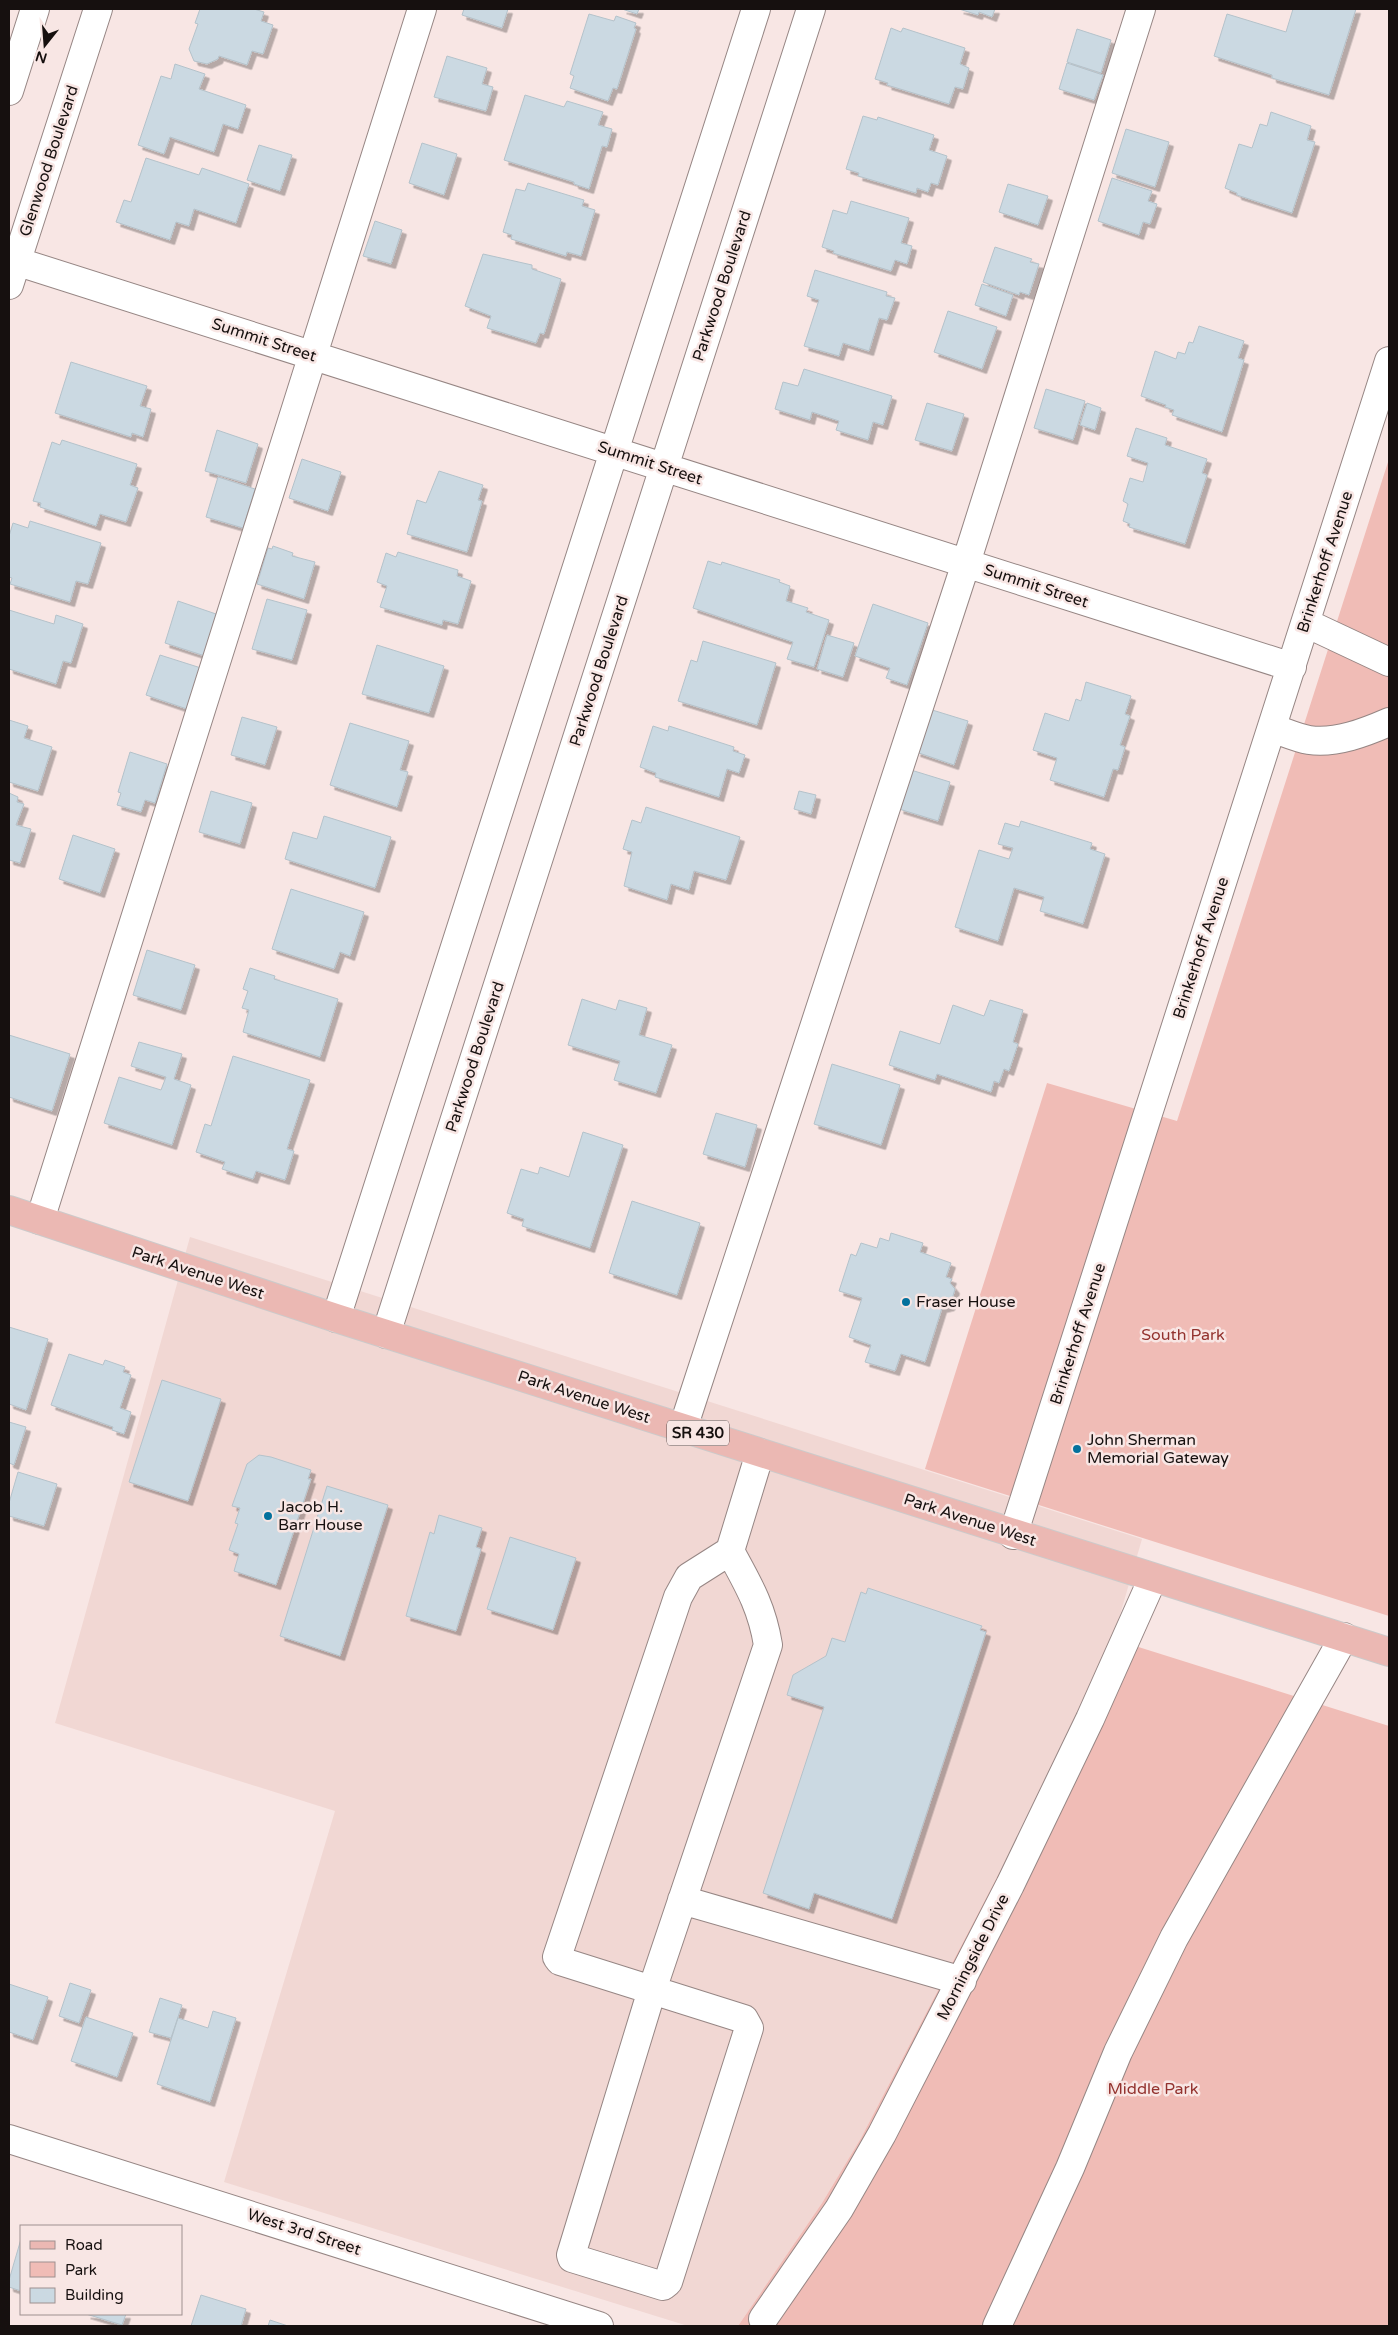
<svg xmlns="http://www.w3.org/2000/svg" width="1398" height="2335" font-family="'Varela Round',sans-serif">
<defs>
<filter id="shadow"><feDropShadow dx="4.5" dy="4.5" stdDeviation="0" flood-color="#0004"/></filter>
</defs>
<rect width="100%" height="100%" fill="#f8e6e4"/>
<path fill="#f1d7d3" d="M190,1237L1142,1539L1113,1639L1057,1762L861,2138L822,2203L738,2326H688L224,2182L335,1811L55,1723Z"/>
<path fill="#f0bcb6" d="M1389,459V1616L925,1469L1047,1083L1177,1121Z
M1113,1639L1389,1726V2326H738L822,2203L861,2138L1057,1762Z"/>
<path fill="#cbd9e2" stroke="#b4c2ca" filter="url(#shadow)" d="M200,9H254L264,12L261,21L273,25L263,54L252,51L247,65L219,56L218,59L207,64L194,61L189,49L198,24L195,23Z
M464,9H508L502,28L462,15Z
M622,9H639L637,14Z
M959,9H995L992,17L979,12L978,15Z
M1293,9H1356L1329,95L1272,78V75L1214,56L1227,14L1286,32Z
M589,14L614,21L616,16L636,23L634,28L636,29L617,89L613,88L608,101L570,88L574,76L570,74Z
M891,28L901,32L903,28L965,48L960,64L969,68L963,89L955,87L949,104L887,85L888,83L875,79Z
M1077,29L1111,40L1101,73L1067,62Z
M447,56L487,68L482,84L493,87L486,111L434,97Z
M1067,63L1103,75L1094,100L1059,89Z
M175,64L205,74L199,89L246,105L238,129L223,124L214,152L170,137L164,154L138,145L161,76L171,79Z
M525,95L564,107L567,101L603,112L598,125L612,129L607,147L602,146L589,189L574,184V182L504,160Z
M1271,112L1311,126L1307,140L1315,142L1292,213L1237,195V193L1225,188L1239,144L1252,148L1260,124L1267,126Z
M863,116L877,120L878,117L934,135L929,150L947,156L938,185L931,183L928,192L917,188L916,193L858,176L859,173L846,169Z
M1126,129L1169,142L1155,187L1112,173Z
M422,143L457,154L444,195L409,183Z
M259,145L292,155L280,191L247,180Z
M146,158L199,175L202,168L249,184L236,223L194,209L189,226L176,222L170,240L116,222L124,200L131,202Z
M1112,178L1152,191L1148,201L1157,204L1150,224L1143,222L1139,235L1098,221Z
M528,183L584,200L582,206L595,210L581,256L567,252L566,256L511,239L512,235L503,232L516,189L525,191Z
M1008,184L1048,196L1038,225L999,212Z
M851,201L909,218L901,243L912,246L907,264L895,260L891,271L833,253L834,251L822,247L833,210L847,214Z
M375,221L402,230L391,264L363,256Z
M995,247L1032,259L1030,262L1039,264L1029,295L1020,292L1019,295L983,282Z
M483,254L532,265V269L561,279L544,334L540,333L536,343L487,328L491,316L465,306Z
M815,270L887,292L886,296L895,298L887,320L879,318L869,351L843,343L839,356L804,346L819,300L807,296Z
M982,284L1013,295L1006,316L975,305Z
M948,311L997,327L982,369L934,352Z
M1199,326L1244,341L1238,358L1244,360L1222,432L1172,415L1174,410L1165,407L1166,405L1141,396L1155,351L1176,359L1178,352L1185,354L1189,342L1193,343Z
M71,362L147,386L140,406L151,409L143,437L132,433L131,437L55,413Z
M804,369L892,396L883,425L873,422L868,440L836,430L839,421L812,412L810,420L775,409L783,382L798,386Z
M1046,389L1085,401L1073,440L1034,428Z
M927,403L964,414L952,451L915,440Z
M1087,403L1101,408L1095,430L1080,425Z
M1136,428L1167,438L1165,445L1207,459L1202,473L1207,475L1185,544L1129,527L1130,524L1123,521L1128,504L1123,501L1130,478L1143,482L1148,463L1127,456Z
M217,430L258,444L246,483L205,471Z
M62,440L137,464L130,485L138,488L126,522L100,514L96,526L40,507L41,503L33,501L52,442L60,445Z
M302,459L341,472L328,511L289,498Z
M439,471L483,485L478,500L482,501L467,552L407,534L417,500L426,503Z
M218,477L255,489L243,528L206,517Z
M30,521L101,543L88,584L76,581L70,602L10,584L12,578L9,577V536L13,523L28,528Z
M273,546L293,553L292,556L315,562L304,599L257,584L268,548L272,549Z
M398,552L458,570L457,576L471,581L458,624L443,620L442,625L380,607L387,586L377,582L386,553L396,557Z
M708,561L721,565L722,562L780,580L779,582L790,586L786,601L808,608L806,612L829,620L814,667L787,659L793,642L693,608Z
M267,599L307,610L292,660L252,649Z
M178,601L219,615L205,656L165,643Z
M873,604L928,623L907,685L886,678L890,668L855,656Z
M9,610L54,624L56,615L83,624L71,663L63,661L56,684L9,669Z
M827,635L854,643L843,677L817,669Z
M703,641L776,663L757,725L678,701L691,660L697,662Z
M377,645L444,666L429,713L362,694Z
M160,655L201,668L187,709L146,695Z
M1086,682L1131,696L1125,714L1130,716L1120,745L1125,747L1118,770L1113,769L1104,797L1050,780L1057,758L1033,750L1045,713L1069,721L1076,699L1081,701Z
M929,709L968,721L954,765L916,752Z
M242,717L277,727L265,765L231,755Z
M9,720L28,726L24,738L52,747L38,791L9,782Z
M350,723L409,741L400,770L408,772L397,807L330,785Z
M653,726L668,731L669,726L734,747L733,751L745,755L739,773L727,769L719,797L655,777L656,773L640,767Z
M130,752L167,764L155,803L145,800L141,812L117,805L121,793L118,792Z
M911,770L950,782L938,821L899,809Z
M211,791L252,803L240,844L199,832Z
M799,791L816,795L811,814L794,809Z
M9,793L18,797L17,802L24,804L16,825L31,829L20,863L9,860Z
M646,807L740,837L726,880L694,871L689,890L671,884L667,900L624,886L632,852L623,849L632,820L641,823Z
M324,816L391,837L375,888L285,859L293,832L317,839Z
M1021,821L1092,843L1090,849L1105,854L1083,924L1040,911L1044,897L1014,888L998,941L955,927L979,850L1009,859L1013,848L998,844L1005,823L1019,827Z
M73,835L115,849L100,893L59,879Z
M291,889L364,912L350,956L340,952L334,969L272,949Z
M147,950L195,965L181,1010L133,995Z
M250,968L275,976L274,979L338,999L320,1057L243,1032L249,1010L242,1008L248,991L243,989Z
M582,999L616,1010L619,1000L647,1008L639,1035L672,1045L656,1093L614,1080L620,1061L568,1045Z
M990,1000L1023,1010L1013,1042L1018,1044L1009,1071L1004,1069L999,1083L994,1081L991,1092L937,1074L935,1080L889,1065L900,1031L940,1044L953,1005L984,1016Z
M9,1035L70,1054L52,1111L9,1097Z
M139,1042L182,1054L174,1079L191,1085L172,1145L104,1123L119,1077L161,1090L166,1077L131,1066Z
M233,1056L310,1080L287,1149L294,1151L285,1180L256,1171L253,1179L222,1169L225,1162L196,1152L205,1124L211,1126Z
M832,1064L900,1085L881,1145L814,1124Z
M716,1113L757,1125L745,1167L703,1154Z
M583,1132L623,1145L590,1248L522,1226L524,1219L507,1213L521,1169L538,1174L540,1167L569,1177Z
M632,1201L700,1223L677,1295L609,1273Z
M891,1233L923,1243L920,1252L951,1263L946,1277L952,1279L950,1283L955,1289L950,1306L942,1308L925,1362L901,1354L895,1371L865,1362L871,1345L849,1337L862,1298L839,1291L851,1254L856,1256L861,1243L877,1248L880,1238L889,1241Z
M9,1327L48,1339L26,1410L9,1404Z
M69,1354L103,1365L105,1360L125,1367L123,1372L131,1375L120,1408L131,1412L124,1434L112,1430L113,1427L51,1405Z
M162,1380L221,1399L188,1501L129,1482Z
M9,1422L26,1427L14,1465L9,1463Z
M259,1455L271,1457L311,1470L308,1479H311L276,1585L234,1571L239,1554L229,1550L238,1524L235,1523L240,1508L232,1506L247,1464Z
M18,1472L57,1484L44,1526L9,1516V1503Z
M327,1486L388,1505L340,1656L280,1636Z
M439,1515L482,1528L476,1547L481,1549L456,1631L406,1616L430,1532L434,1534Z
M510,1537L576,1558L553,1630L487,1609Z
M868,1588L982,1626L980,1630L986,1632L892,1919L814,1893L809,1909L763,1893L824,1707L787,1695L793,1675L826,1656L832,1638L845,1642L861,1592L866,1594Z
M70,1983L91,1990L79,2023L59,2016Z
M9,1984L48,1997L33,2040L9,2032Z
M160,1998L182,2005L171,2038L149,2032Z
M213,2011L236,2018L210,2102L157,2084L178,2018L208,2028Z
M86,2017L133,2033L117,2077L71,2061Z
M21,2239V2291L9,2287V2280Z
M201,2295L246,2309L241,2326H191Z
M86,2314H126L122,2325Z
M270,2320L288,2326H268Z"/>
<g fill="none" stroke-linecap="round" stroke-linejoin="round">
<g stroke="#968684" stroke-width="30">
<path id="minor" d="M9,91L35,9
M9,259L1292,667
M9,285L98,9
M1306,623L1389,662
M1272,728C1284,732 1297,738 1309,740C1336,744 1366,732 1389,722
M40,1220L422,9
M336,1318L756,9
M386,1334L811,9
M683,1428L966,563L1141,9
M1013,1535L1389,361
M730,1551C748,1584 762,1607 768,1645L652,1990L571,2255L572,2258L663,2286L668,2282L749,2028L744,2019L560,1961L557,1957L678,1597L689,1577L730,1551L760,1453
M682,1900L962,1981
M9,2139L599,2326
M763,2319L839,2209L882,2134L1010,1885L1090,1719L1153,1578
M997,2326L1070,2168L1118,2052L1174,1938L1344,1637"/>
</g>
<g stroke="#cccaca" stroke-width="30">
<path id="major" d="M9,1210L336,1318L1389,1652"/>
</g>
<use href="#minor" stroke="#fff" stroke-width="28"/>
<use href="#major" stroke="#ebb8b3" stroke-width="28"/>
</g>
<g fill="#04719d" stroke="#f8e6e4" stroke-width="2">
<circle cx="906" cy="1302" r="5"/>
<circle cx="1077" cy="1449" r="5"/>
<circle cx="268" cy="1516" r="5"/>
</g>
<g text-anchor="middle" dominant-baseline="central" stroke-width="5" stroke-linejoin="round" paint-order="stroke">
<rect fill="#f8e6e4" stroke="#5a504f" stroke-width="1" x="667" y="1420.5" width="62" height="25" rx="4"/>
<g font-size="15" font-weight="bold" fill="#16100f">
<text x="698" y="1433">SR 430</text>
</g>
<g font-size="16" fill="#16100f" stroke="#f8e6e4">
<text transform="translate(49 161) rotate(-72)">Glenwood Boulevard</text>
<text transform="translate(722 286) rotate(-72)">Parkwood Boulevard</text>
<text transform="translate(264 340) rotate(18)">Summit Street</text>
<text transform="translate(650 463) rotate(18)">Summit Street</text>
<text transform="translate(1325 562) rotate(-72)">Brinkerhoff Avenue</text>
<text transform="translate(1036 586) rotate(18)">Summit Street</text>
<text transform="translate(599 671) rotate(-72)">Parkwood Boulevard</text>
<text transform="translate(1201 948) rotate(-72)">Brinkerhoff Avenue</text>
<text transform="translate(475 1057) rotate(-72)">Parkwood Boulevard</text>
<text transform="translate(198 1273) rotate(18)">Park Avenue West</text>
<text transform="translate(1078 1334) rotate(-72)">Brinkerhoff Avenue</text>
<text transform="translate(584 1397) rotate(18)">Park Avenue West</text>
<text transform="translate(970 1520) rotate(18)">Park Avenue West</text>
<text transform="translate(973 1957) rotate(-63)">Morningside Drive</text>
<text transform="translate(304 2232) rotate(18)">West 3rd Street</text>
</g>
<g font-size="16" fill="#16100f" stroke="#f8e6e4" text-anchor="start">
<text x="916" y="1302">Fraser House</text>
<text x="1087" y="1440">John Sherman<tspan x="1087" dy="18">Memorial Gateway</tspan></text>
<text x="278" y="1507">Jacob H.<tspan x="278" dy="18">Barr House</tspan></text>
</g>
<g font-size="16" fill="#93322e" stroke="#f8e6e4">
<text x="1183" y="1335">South Park</text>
<text x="1153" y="2089">Middle Park</text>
</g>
</g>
<rect width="1398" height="2335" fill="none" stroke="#16100f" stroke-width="20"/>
<rect x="20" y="2225" width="162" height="90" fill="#f8e6e4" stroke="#9e908f"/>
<rect x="30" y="2241" width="25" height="8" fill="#ebb8b3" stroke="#9e908f"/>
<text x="65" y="2250" font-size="15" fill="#16100f">Road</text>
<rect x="30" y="2262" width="25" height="15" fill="#f0bcb6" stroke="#9e908f"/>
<text x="65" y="2275" font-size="15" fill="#16100f">Park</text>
<rect x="30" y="2288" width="25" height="15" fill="#cbd9e2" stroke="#9e908f"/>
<text x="65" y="2300" font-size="15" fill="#16100f">Building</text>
<g transform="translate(45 45) rotate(197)" stroke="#f8e6e4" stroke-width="4" paint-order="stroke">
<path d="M0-4L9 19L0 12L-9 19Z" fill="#16100f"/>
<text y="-8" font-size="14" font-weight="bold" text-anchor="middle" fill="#16100f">N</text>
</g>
</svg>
